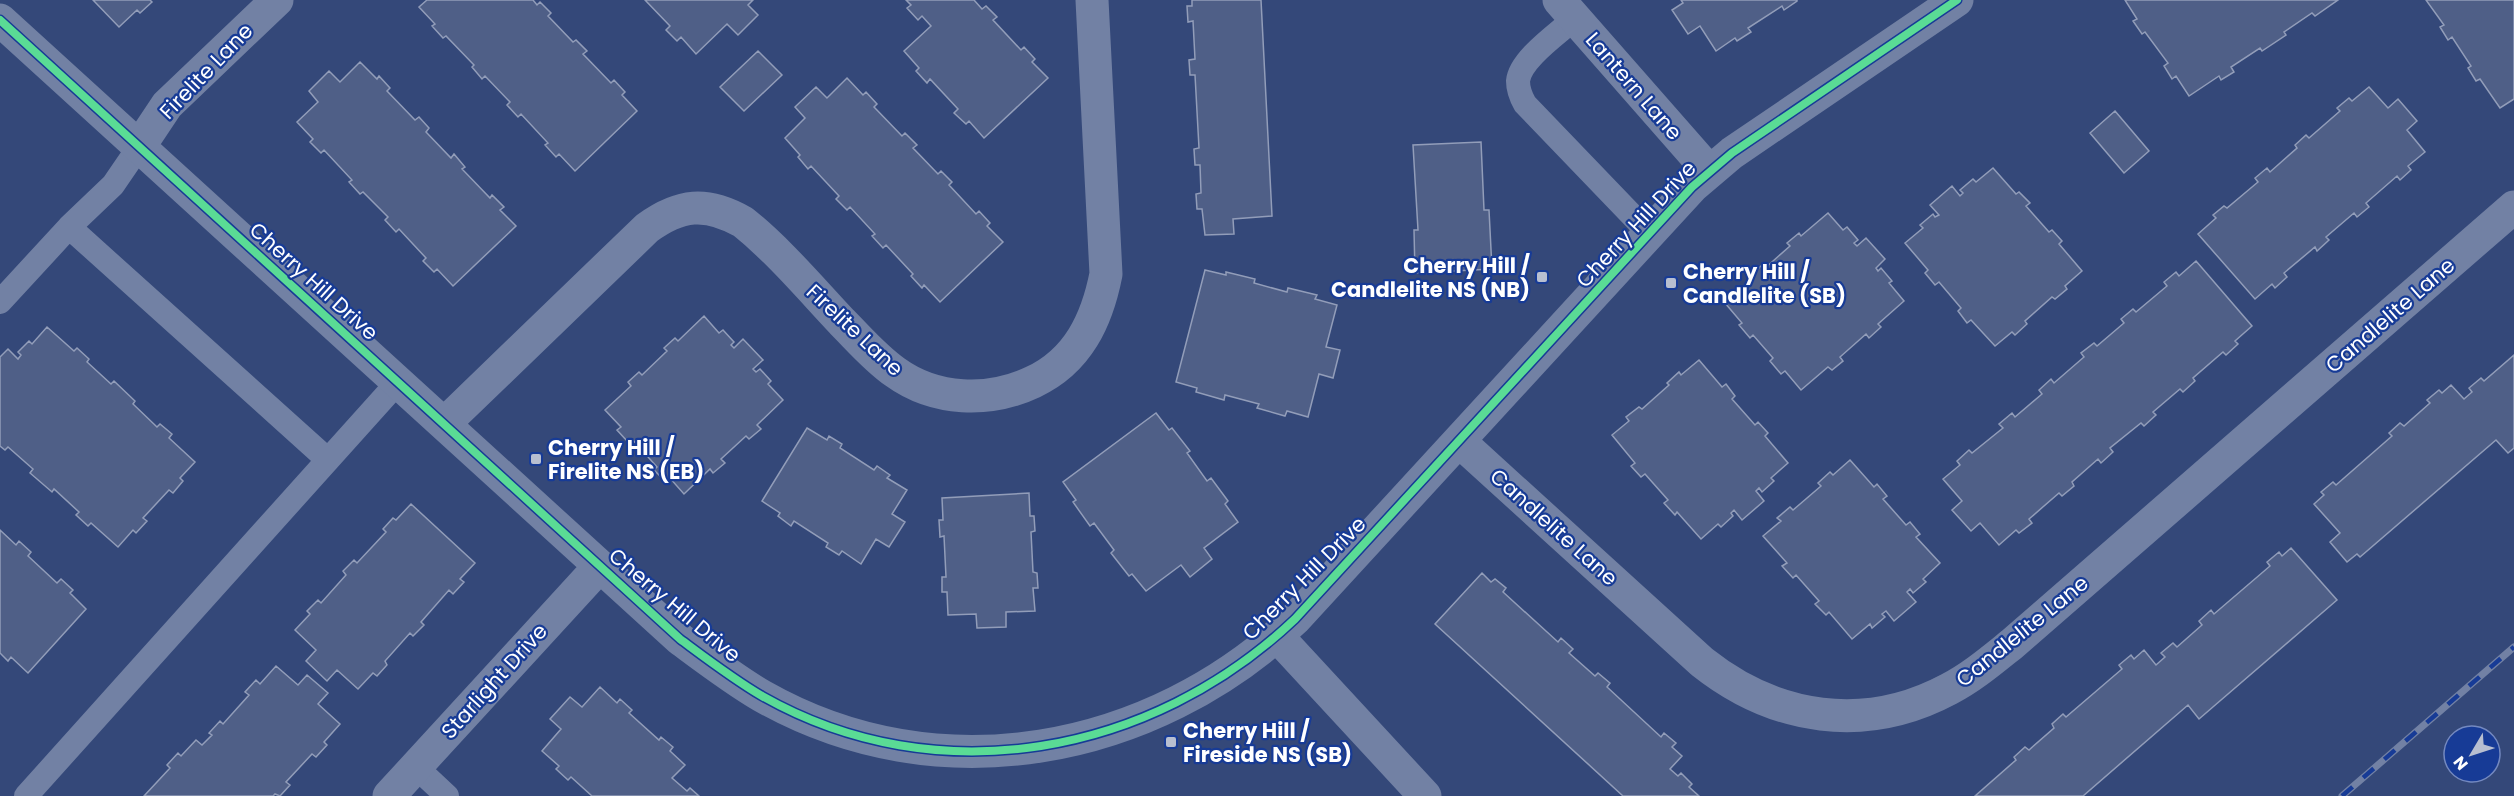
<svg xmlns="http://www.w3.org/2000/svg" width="2514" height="796" font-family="Poppins,sans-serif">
<rect width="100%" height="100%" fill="#344879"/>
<path fill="#4f5f87" stroke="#929db9" stroke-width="1.5" d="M93,0H150L152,2L140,13L137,10L119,27Z
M427,0H533L537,5L540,2L551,13L548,16L573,42L576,40L587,51L583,54L611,83L614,80L625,92L622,95L637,111L575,171L559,154L556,157L545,145L548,143L521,114L518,117L507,105L510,102L485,76L482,79L472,67L474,65L446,36L443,38L432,26L435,24L419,7Z
M645,0H753L748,5L758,15L738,35L727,24L696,54L681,37L677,41L666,30L670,26Z
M906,0H974L982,9L986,6L997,17L993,20L1021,50L1024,47L1035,59L1032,62L1048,78L984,138L969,121L966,124L954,113L958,109L930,79L927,83L916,71L919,68L904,51L931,26L922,16L918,20L907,8L911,5Z
M1192,0H1261L1272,216L1233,219L1234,234L1205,235L1202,209H1197L1196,194L1201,193L1200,165H1195L1194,149L1199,148L1195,75H1190L1189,60L1195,59L1193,21L1188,22L1187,6H1192Z
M1681,0H1797V1L1784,10L1782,6L1748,28L1751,32L1737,41L1735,38L1716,51L1700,26L1688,34L1672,10L1683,3Z
M2125,0H2338L2315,16L2312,13L2284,32L2286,35L2262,51L2260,48L2231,67L2234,72L2221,80L2219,76L2189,96L2176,76L2172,79L2164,66L2168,63L2145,32L2142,34L2133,21L2137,19Z
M2426,0H2514V99L2500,108L2480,79L2476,81L2468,68L2471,66L2452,37L2448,40L2440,27L2444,25Z
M758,51L782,75L744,111L720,87Z
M360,62L377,79L379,76L390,88L387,91L415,120L419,117L429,128L426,132L451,158L454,154L465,167L462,169L490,198L492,195L504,207L500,210L516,226L453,286L437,269L434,272L423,261L426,258L399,229L396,232L385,220L388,217L363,192L360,194L349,182L352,180L324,150L321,153L310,142L313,139L297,122L318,102L309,91L329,71L340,82Z
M847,78L863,95L866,92L877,104L874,107L902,136L905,133L917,145L913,148L938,174L941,171L952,182L949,185L976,214L979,211L990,223L987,226L1003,242L940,302L924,285L922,288L911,276L913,274L886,245L883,248L872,236L875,234L850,207L847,210L836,199L839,196L811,166L808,169L798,157L800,155L785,138L805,118L795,107L816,87L827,98Z
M2369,87L2388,108L2398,99L2417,121L2407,130L2425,152L2408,166L2411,170L2400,180L2397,176L2366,203L2369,207L2357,217L2354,213L2326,237L2329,240L2317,251L2315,247L2284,273L2287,277L2275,288L2272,284L2255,299L2198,234L2216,218L2213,215L2224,206L2227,208L2258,182L2255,178L2267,168L2270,172L2297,148L2295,145L2306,135L2309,138L2340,111L2337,108L2349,98L2352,101Z
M2115,111L2149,151L2124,173L2090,133Z
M1481,142L1484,210H1489L1492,269L1415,273L1414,230H1418L1413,145Z
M1993,168L2016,194L2019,192L2030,203L2026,206L2049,232L2052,230L2062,241L2059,244L2082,271L2065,286L2067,289L2055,299L2052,297L2025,321L2027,324L2015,335L2012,332L1995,346L1971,320L1967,323L1958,311L1961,308L1939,282L1935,285L1925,273L1928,270L1905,243L1923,228L1920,225L1933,214L1935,217L1939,215L1930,205L1952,186L1960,196L1963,193L1960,190L1973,179L1976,182Z
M1828,213L1843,230L1847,227L1858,240L1854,243L1857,246L1866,238L1885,259L1876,268L1878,271L1881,268L1892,281L1889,283L1904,301L1878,324L1881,327L1869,338L1866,334L1840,357L1843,361L1832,370L1828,367L1801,390L1785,371L1781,374L1770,361L1773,358L1753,335L1750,338L1739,325L1742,323L1725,303L1752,279L1750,276L1761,266L1764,269L1790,246L1787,243L1799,233L1801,236Z
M2196,261L2252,326L2235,341L2238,344L2226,355L2223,352L2193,378L2195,381L2183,392L2180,389L2153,412L2156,415L2144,426L2141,423L2110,448L2113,452L2101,463L2098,459L2072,482L2074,486L2062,496L2059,493L2029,519L2032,523L2019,533L2016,530L1999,545L1980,523L1971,531L1952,510L1962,501L1943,479L1960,465L1957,461L1969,450L1972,453L2003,428L1999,424L2012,413L2015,417L2042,394L2039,390L2051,379L2054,383L2084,357L2081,353L2094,343L2097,346L2124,323L2121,319L2133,309L2136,312L2167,286L2164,282L2176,272L2179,276Z
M1205,270L1226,275V272L1255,279L1254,283L1287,292L1288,288L1317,295L1315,299L1337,305L1326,347L1340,350L1333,378L1319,374L1308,417L1287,411L1285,416L1257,408L1259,404L1225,395L1224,400L1196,392L1197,388L1176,382Z
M704,316L719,333L723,330L734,342L731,345L734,348L743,339L763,360L753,369L756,372L760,369L771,381L768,384L783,400L757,425L761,429L749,439L746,436L721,459L725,463L713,473L710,469L684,494L669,477L665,481L654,470L657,467L632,439L628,442L617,430L621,427L605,410L631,386L628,382L639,372L642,375L667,351L664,348L675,338L678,341Z
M47,327L74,351L77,348L89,359L87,362L111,384L114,381L135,401L133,404L157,427L160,424L172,434L169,438L195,462L180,478L183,481L173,493L169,490L143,518L147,521L136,533L133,530L118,547L91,523L88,526L76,515L79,512L54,489L52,492L30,473L33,469L8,447L5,450L0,446V357L8,349L18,359L21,355L18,352L29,341L32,344Z
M2514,355V448L2508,453L2496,440L2360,557L2357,554L2347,562L2330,542L2340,533L2314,504L2324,495L2321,492L2333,482L2336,485L2392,436L2389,433L2400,423L2404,426L2430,403L2427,400L2439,390L2442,393L2451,385L2464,399L2472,392L2469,388L2481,378L2484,381Z
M1699,360L1722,387L1726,384L1735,396L1732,399L1755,425L1758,422L1768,433L1765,436L1788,463L1771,478L1774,481L1762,492L1759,488L1756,491L1764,501L1742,520L1734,510L1731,513L1733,516L1721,527L1718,524L1701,539L1677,512L1675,515L1664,503L1668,500L1645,474L1641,477L1631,466L1635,463L1612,435L1629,421L1626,417L1639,407L1642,409L1669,385L1667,383L1679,372L1681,375Z
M1156,413L1169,430L1172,428L1190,451L1187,453L1207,481L1211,478L1228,501L1225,504L1238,522L1204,548L1212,559L1190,577L1181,565L1146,591L1132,574L1129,576L1111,553L1114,550L1094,523L1090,526L1073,502L1076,500L1063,482Z
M807,428L827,440L829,436L842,444L840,448L874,470L877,466L890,475L887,478L907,490L892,514L905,522L889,547L876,539L861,564L842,551L839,555L826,547L828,543L794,521L791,526L778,516L780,513L762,501Z
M1850,460L1874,487L1877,484L1887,496L1883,499L1906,525L1910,522L1920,534L1916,537L1940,563L1923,579L1926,582L1913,593L1910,589L1907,592L1916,602L1894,621L1886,611L1882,614L1885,617L1872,628L1870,624L1852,639L1829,612L1826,615L1815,604L1819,601L1796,575L1793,578L1782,566L1787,563L1763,536L1781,521L1777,518L1790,507L1793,510L1821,486L1818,483L1830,472L1833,475Z
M1029,493L1030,516H1034L1035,531L1031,532L1033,572L1037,573L1038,588H1033L1035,611L1006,612V627L977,628L976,614L948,615L947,592H942V577H946L944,536L940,537L939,520H943L942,498Z
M411,504L475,563L460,579L464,582L453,594L449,590L421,622L424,625L413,636L410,633L385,661L387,665L377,676L373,673L358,689L337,670L327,681L306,661L316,650L295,630L310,614L307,611L318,600L321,603L346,575L343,571L354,560L357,563L386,532L383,529L393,518L396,520Z
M0,530L16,545L19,541L31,552L28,556L57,583L61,579L73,590L70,593L86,609L28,673L11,657L8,661L0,653Z
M2291,548L2337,600L2199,719L2188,705L2083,796H1975L2016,760L2014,757L2025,747L2029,750L2054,728L2052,724L2063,714L2066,717L2122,669L2119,665L2131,655L2134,659L2144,650L2156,665L2165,657L2161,653L2173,643L2177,647L2202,625L2199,621L2211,610L2214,614L2270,566L2267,562L2279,552L2282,556Z
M1482,573L1491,582L1495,579L1506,588L1503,592L1558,642L1561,638L1573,649L1569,653L1595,676L1598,673L1610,683L1607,687L1661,737L1664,733L1676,743L1672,747L1682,756L1670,769L1678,776L1681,773L1692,784L1689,787L1699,796H1623L1435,624Z
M276,666L298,685L307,675L328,693L318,704L340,724L324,742L327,745L316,757L312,754L286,782L290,785L280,796L275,794L273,796H144L170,768L167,765L178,753L181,756L196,740L202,745L212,735L209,733L220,721L223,724L249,695L245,692L256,680L260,684Z
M600,687L617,703L620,699L632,710L629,713L659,740L661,737L673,747L670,751L685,765L672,778L687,791L690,788L699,796H592L571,777L568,780L556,769L559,766L542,751L561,729L550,719L570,697L582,707Z"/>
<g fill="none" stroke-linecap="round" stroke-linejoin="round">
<path stroke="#7281a4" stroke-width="24" d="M1575,18C1559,33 1520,59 1518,81C1518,90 1521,97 1525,104L1649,233
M69,227L328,460
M0,302L69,227L113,185L139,147
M416,767L447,796
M26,796L398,382"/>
<path stroke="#7281a4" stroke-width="33" d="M1559,0L1709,171
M0,20L680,639C707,659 733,679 762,696C938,796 1152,755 1295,619L1692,187L1732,153L1957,0
M139,147L167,105L277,0
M444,424L647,228C680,204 706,201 743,222C779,251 810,288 842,322C859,339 875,358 895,372C935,401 989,403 1033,382C1078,361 1097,320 1106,274L1092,0
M1459,441L1702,662C1775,720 1865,734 1949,689C1972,677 1992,660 2012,644L2514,207
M1277,636L1425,796
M389,796L600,566"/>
<g stroke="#7281a4" stroke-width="7">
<path id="rail" d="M2342,796L2514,647"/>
</g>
<use href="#rail" stroke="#173b96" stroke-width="4.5" stroke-dasharray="14" stroke-linecap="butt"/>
<g stroke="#173b96" stroke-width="11">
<path id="cycleway" d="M0,20L680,639C707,659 733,679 762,696C938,796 1152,755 1295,619L1692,187L1732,153L1957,0"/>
</g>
<use href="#cycleway" stroke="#5adb95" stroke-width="8"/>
</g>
<g fill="#b8bfd0" stroke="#173b96" stroke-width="2">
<rect x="1536" y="271" width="12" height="12" rx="3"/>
<rect x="1665" y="277" width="12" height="12" rx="3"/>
<rect x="530" y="453" width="12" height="12" rx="3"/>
<rect x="1165" y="736" width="12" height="12" rx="3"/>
</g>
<g text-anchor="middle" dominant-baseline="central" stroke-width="4.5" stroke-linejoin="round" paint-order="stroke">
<g font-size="21" fill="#fff" stroke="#173b96">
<text transform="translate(206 71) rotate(-46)">Firelite Lane</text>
<text transform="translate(1634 86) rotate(49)">Lantern Lane</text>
<text transform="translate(1636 224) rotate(-47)">Cherry Hill Drive</text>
<text transform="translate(314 281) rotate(42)">Cherry Hill Drive</text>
<text transform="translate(2390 315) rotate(-41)">Candlelite Lane</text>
<text transform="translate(855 330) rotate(43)">Firelite Lane</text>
<text transform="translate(1554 527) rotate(42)">Candlelite Lane</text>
<text transform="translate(1304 578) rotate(-45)">Cherry Hill Drive</text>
<text transform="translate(675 605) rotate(40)">Cherry Hill Drive</text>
<text transform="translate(2022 631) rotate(-39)">Candlelite Lane</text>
<text transform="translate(494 681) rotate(-48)">Starlight Drive</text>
</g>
<g font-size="21" font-weight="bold" fill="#fff" stroke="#173b96" text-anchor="start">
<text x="1530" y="265" text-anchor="end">Cherry Hill /<tspan x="1530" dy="24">Candlelite NS (NB)</tspan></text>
<text x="1683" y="271">Cherry Hill /<tspan x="1683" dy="24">Candlelite (SB)</tspan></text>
<text x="548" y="447">Cherry Hill /<tspan x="548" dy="24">Firelite NS (EB)</tspan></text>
<text x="1183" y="730">Cherry Hill /<tspan x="1183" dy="24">Fireside NS (SB)</tspan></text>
</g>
</g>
<g transform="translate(2472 754) rotate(231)"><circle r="28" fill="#173b96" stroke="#7489c0" stroke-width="1.5"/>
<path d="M0-4.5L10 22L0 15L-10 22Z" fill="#b8bfd0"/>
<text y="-9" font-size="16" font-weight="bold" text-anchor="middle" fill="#ffffff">N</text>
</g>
</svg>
